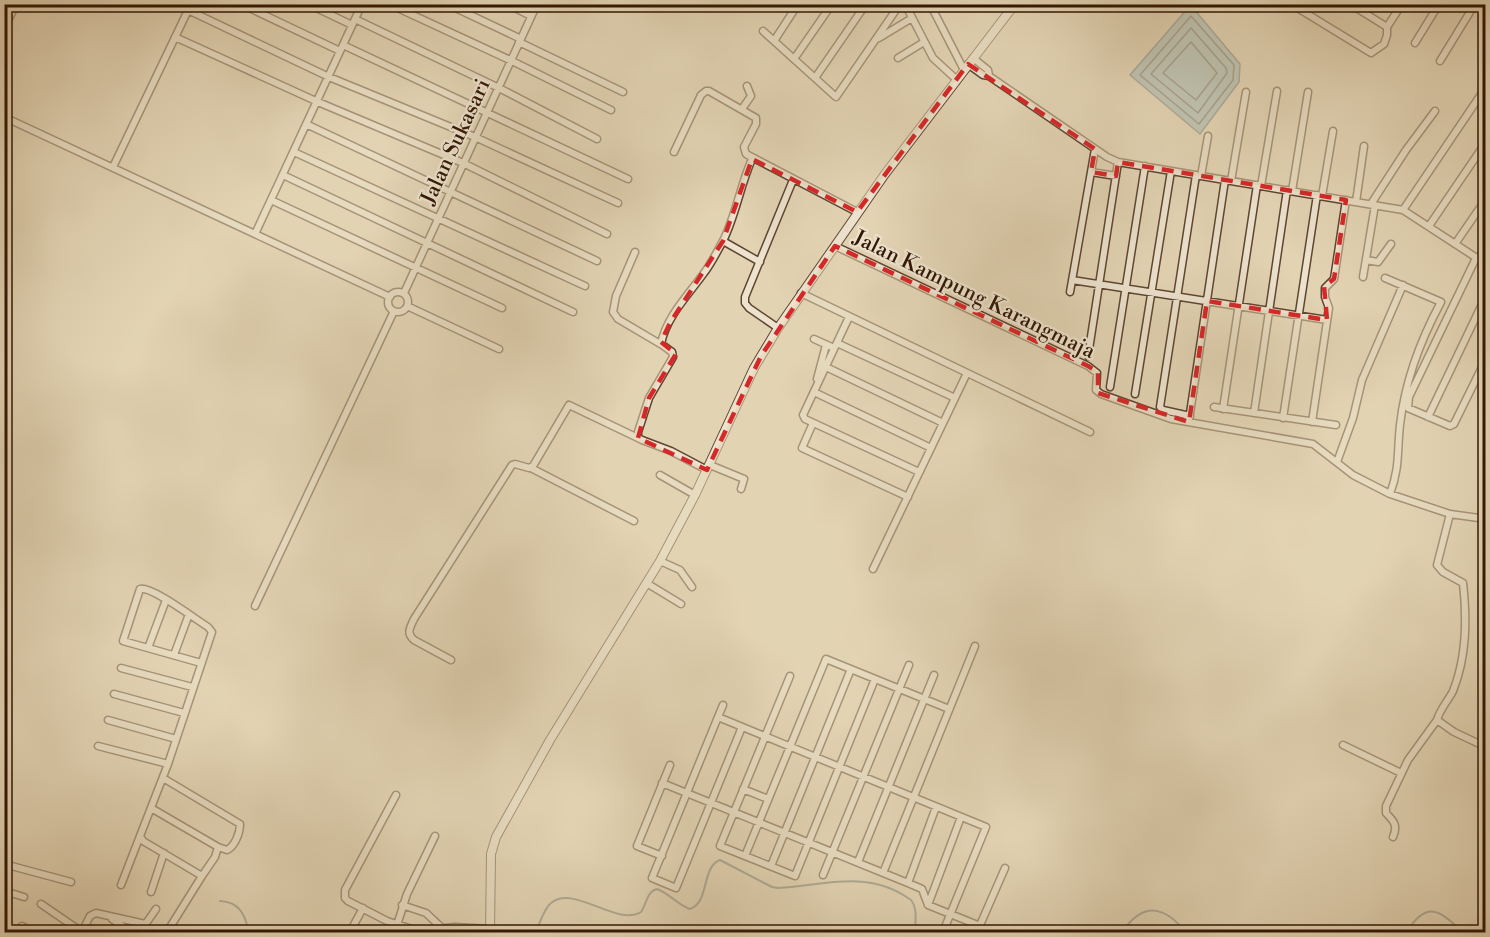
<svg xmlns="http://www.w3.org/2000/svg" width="1490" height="937" font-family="'Libre Bodoni',serif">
<rect width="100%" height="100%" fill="#e2d3b3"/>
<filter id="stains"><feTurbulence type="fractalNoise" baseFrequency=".00333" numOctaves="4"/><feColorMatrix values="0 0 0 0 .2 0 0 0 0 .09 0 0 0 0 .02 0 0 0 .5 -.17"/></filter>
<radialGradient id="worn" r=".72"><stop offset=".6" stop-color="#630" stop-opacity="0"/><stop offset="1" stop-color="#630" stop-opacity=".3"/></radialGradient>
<path fill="#9ab5b8" stroke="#717670" stroke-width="1.5" d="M1188,8H1193L1240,64L1239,82L1200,134L1130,75Z"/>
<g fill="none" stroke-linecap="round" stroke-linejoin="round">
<path stroke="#66665e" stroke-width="1.5" d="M1191,16L1234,65L1233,80L1199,124L1140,75Z
M1191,28L1226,68L1227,73L1198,113L1151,74Z
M1191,42L1217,73L1196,100L1163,73Z"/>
<path stroke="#717670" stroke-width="2" d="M220,901C240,902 245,915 249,932
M536,932C540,923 543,910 551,903C574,884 617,927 641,912C647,904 646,892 657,889C670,894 678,905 690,909C710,902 701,867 720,860L772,887L778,888C826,885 869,869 911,900C918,909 915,922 915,932
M1122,932C1144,901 1164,906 1186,932
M1336,932L1344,930L1355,932
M1407,932C1426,900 1441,910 1462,932"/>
<g stroke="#5f4630" stroke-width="9">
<path id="minor" d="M241,4L340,51
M308,4L352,25
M389,4L512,61L611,110
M447,4L521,39
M507,4L531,16
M905,4L933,58L957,80
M930,4L964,70
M1291,4L1371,53L1384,44L1387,35V27L1402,4
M1350,4L1387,27
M188,10L329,77L475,137L618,203
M355,19L499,88L597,139
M4,29L16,4
M763,31L836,97L900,4
M175,37L318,102L463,163L607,234
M879,38L912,18
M774,41L798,4
M519,42L623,92
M1415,43L1439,4
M343,45L628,179
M898,58L924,42
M973,58L988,70L989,76
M794,59L832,4
M1440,61L1470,12L1472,4
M968,64L983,75L989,76L1107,157L1118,162L1403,210L1486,264
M815,78L866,4
M742,109L751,96L747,86
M4,117L390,297
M306,124L597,261
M294,152L585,286
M674,152L701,95L706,91H709L756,118V124L744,147L746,154L857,212
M113,167L191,4
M1091,172L1116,176
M283,175L573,312
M1201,176L1208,136
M1231,181L1246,92
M1261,186L1277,91
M1292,191L1308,92
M1322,196L1333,131
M271,200L502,308
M1356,202L1364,146
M1371,204L1406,150L1435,111
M1403,210L1486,87
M1429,226L1486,142
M255,234L362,4
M723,241L760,262
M1455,244L1486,199
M835,246L1088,366L1097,373L1096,390L1101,394L1171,419L1313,444L1353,475L1390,494L1450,514L1486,519
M635,252L616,296L613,312L618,319L662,345
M1476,258L1409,397L1408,408L1450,426L1454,424L1486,359
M1478,259L1486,248
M1366,260L1378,262L1391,244
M1363,277L1375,205
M1385,278L1441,302C1420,341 1405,380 1400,425C1397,452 1400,467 1390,494
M1072,280L1327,320
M1070,292L1095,149
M388 302a10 10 0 1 1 20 0a10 10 0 1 1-20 0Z
M404,293L537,4
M801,293L1090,432
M407,306L499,349
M849,317L803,415L805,419L919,472
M778,328L749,308L745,303V297L793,180
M814,339L834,348
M837,343L955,398
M1088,356L1118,162
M826,367L943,423
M817,379L826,345
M1110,387L1145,166
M814,392L931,448
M1135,394L1171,171
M1214,407L1336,425
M1223,409L1257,185
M1254,413L1287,190
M1190,416L1163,410L1160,407L1196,175
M1428,417L1486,296
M1283,418L1317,195
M1189,420L1225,180
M1486,420L1483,428L1486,431
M1312,422L1329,308L1325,297V288L1334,279L1346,200
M813,423L802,448L908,497
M1337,462L1353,418L1362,380L1403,285
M710,465L744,479L741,489
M531,468L634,521
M707,470L671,451L642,440L638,438V432L649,398L673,357L672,352L661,344C666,317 689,294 704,273C711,264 717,252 723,241C736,215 740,186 752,159
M660,475L695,495
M1450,514L1437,565L1443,572L1463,583C1467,619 1467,656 1453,691C1448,701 1440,709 1437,720L1454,732L1486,747
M660,561L680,570L692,587
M873,569L967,373
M648,584L681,604
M255,606L394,311
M148,648L166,600
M174,655L189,614
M451,660L414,640C406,633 410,628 414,619L512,465L515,464L529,468L533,466L569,405L638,438
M121,668L192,687
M790,676L720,846L795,876L875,679
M114,694L184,713
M718,717L723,705
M108,720L176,739
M742,727L676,888L652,878L718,717L986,827L943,932
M1343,745L1401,773
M98,746L168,764
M163,778L240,824C240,833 235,846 227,850L218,847
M662,783L908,883L922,889L928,905L980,926
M743,789L768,799
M396,795L345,890V898L348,901L387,921L418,931L455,927L490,929
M151,808L218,847L215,857L202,876
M1393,837C1398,826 1394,821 1386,813V806L1408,760L1437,720
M4,851L5,850
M662,856L637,846L670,765
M745,856L826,659L949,709
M858,862L934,675
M4,864L71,882
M771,866L851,669
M883,873L975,646
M823,875L909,665
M908,883L936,807
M121,885L140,836
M4,891L24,897
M151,892L164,853
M41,904L82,932L90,916L96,913L145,924
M402,905L426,913L442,928
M928,905L961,817
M112,919L131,932
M397,925L407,894L435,836
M22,926L33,932
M140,932L156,909
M167,932L202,876L143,841L140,836L168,764L212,632L208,627C195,619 152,586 140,589L123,641L201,663
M350,932L363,908
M977,932L1005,868"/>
</g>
<g stroke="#5f4630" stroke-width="10">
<path id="tertiary" d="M490,932L491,854L496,837L550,740L660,561L695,495L754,368L778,328L885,174L1015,4"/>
</g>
<use href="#minor" stroke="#ece2ce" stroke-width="6"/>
<use href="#tertiary" stroke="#ece2ce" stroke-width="8"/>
</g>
<path d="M0 0H1490V937H0ZM968,64L1095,149L1091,172L1116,176L1118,162L1346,200L1334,279L1324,286L1327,320L1207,301L1189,422L1098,393V372L1088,366L835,246L761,356L707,470L638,438L649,398L676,354L661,342L670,323L723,241L752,159L857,212Z" fill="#e2d3b3" fill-opacity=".55" fill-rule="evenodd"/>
<path fill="none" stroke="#d62828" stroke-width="4.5" stroke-dasharray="12 8" stroke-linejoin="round" d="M968,64L1095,149L1091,172L1116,176L1118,162L1346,200L1334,279L1324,286L1327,320L1207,301L1189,422L1098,393V372L1088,366L835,246L761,356L707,470L638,438L649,398L676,354L661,342L670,323L723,241L752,159L857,212Z"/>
<g text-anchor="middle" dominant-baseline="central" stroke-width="4.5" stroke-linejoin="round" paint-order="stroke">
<g font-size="21" fill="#331704" stroke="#ece2ce">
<text transform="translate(456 142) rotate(-65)">Jalan Sukasari</text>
<text transform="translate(974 295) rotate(26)">Jalan Kampung Karangmaja</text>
</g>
</g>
<rect width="1490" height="937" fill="none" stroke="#e2d3b3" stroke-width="24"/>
<rect x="6" y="6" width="1478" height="925" fill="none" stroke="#331704" stroke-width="3"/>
<rect x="12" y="12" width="1466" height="913" fill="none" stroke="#331704" stroke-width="1.5"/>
<rect width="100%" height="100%" filter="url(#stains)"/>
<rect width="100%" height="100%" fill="url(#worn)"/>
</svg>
